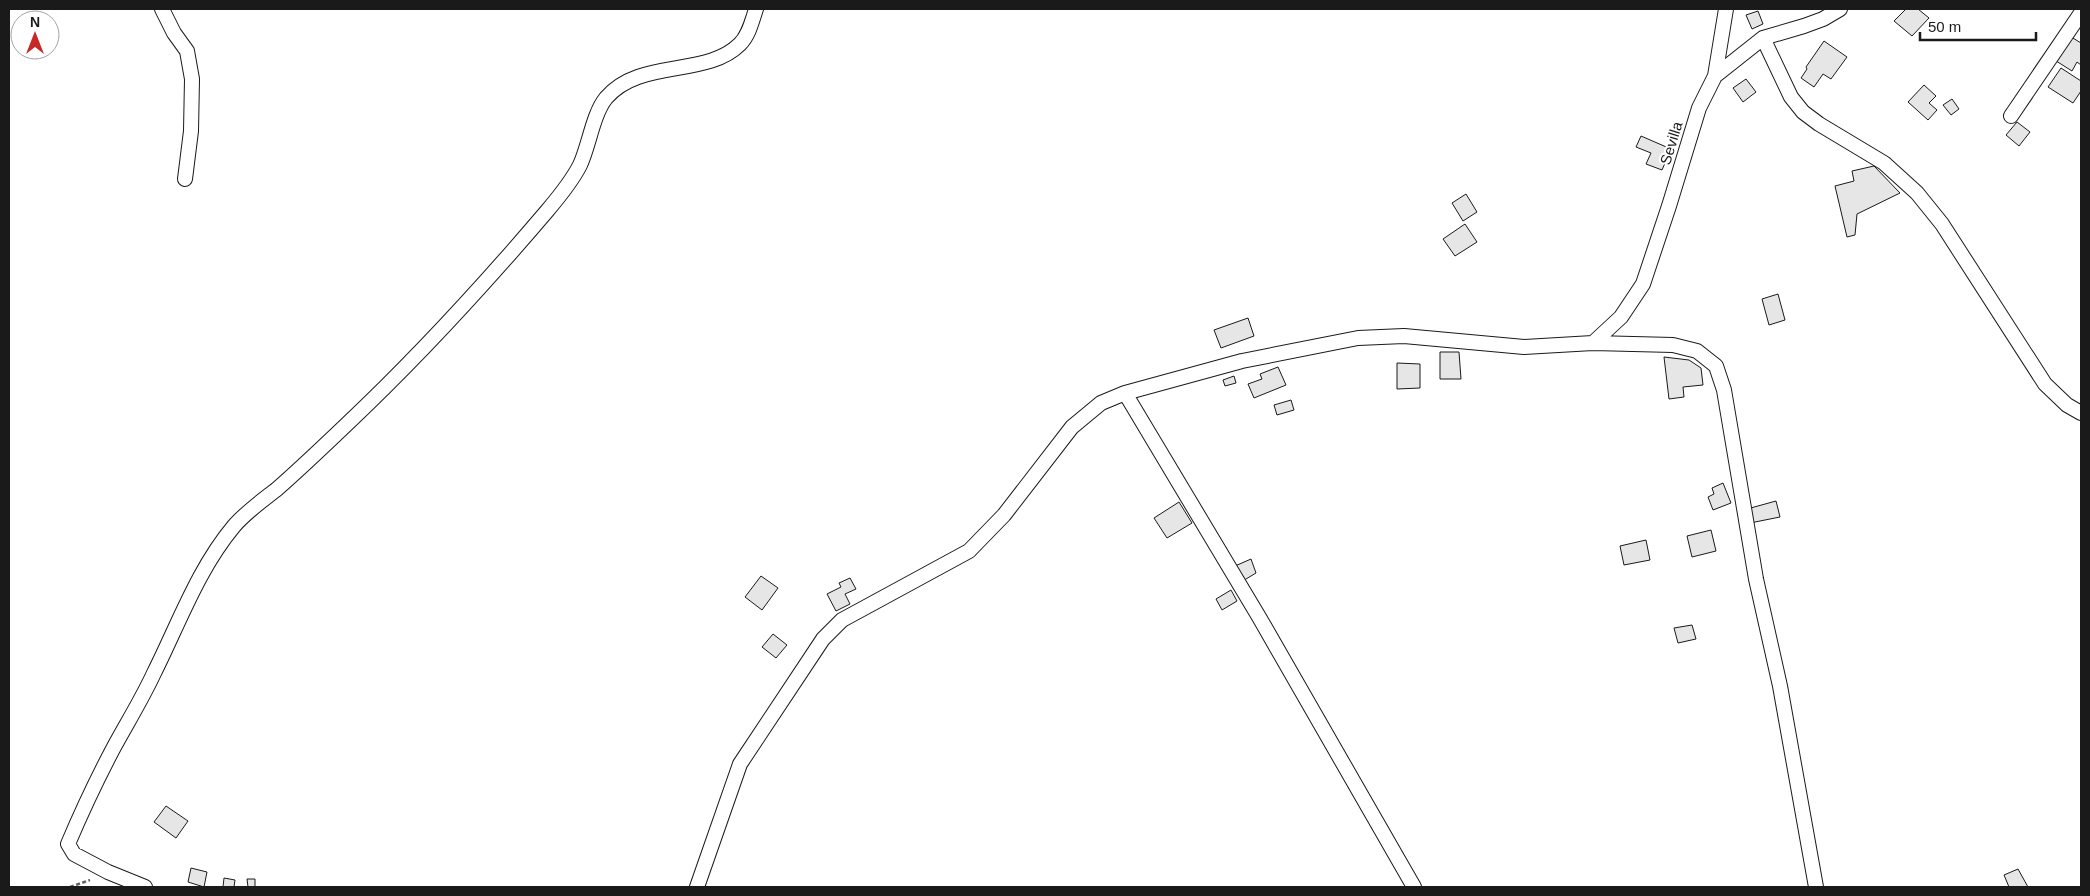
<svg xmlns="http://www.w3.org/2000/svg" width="2090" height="896" font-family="Arial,sans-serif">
<rect width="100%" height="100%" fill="#fff"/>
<path fill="#e6e6e6" stroke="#1a1a1a" d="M1906,9H1918L1929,18L1912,36L1894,21Z
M1758,11L1763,24L1752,29L1746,15Z
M2068,35L2081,43V65L2077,62L2072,71L2053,59Z
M1824,41L1847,57L1831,79L1823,74L1814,87L1801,78L1807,69L1806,67Z
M2061,68L2081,81V91L2073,103L2048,87Z
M1746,79L1756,92L1743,102L1733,88Z
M1924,85L1936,96L1929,103L1937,110L1928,120L1908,102Z
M1952,99L1959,109L1951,115L1943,105Z
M2017,122L2030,132L2019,146L2006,135Z
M1641,136L1671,149L1662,170L1646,164L1651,153L1636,147Z
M1874,166L1900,193L1857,214L1855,235L1847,237L1835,186L1854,181L1852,171Z
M1466,194L1477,212L1463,221L1452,203Z
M1465,224L1477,242L1455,256L1443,239Z
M1778,294L1785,320L1769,325L1762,299Z
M1248,318L1254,336L1221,348L1214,330Z
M1440,352H1459L1461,379H1440Z
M1664,357L1689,360L1701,368L1703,385L1683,387L1684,397L1669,399Z
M1397,363L1420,364V388L1397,389Z
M1278,367L1286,385L1254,398L1248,384L1262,379L1260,374Z
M1234,376L1236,383L1225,386L1223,380Z
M1291,400L1294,410L1277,415L1274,405Z
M1723,483L1731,503L1713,510L1708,497L1714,494L1712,488Z
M1776,501L1780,517L1750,523L1747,509Z
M1179,502L1192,523L1167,538L1154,518Z
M1711,530L1716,551L1692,557L1687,536Z
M1646,540L1650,560L1624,565L1620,546Z
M1251,559L1256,573L1241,582L1235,566Z
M761,576L778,588L762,610L745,597Z
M850,578L856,589L845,594L850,604L836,611L827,594L841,587L839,583Z
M1231,590L1237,601L1222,610L1216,599Z
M1692,625L1696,639L1678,643L1674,628Z
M773,634L787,645L776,658L762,647Z
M166,806L188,821L176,838L154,822Z
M191,868L207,872L204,887L188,882Z
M2018,869L2028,887H2009L2004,875Z
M224,878L235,880L234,887H223Z
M247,879H255V887H248Z"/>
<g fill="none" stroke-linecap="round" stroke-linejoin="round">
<g stroke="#1a1a1a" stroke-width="16">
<path id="street" d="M162,9L174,33L187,51L192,79L191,131L185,179
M1763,38L1791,97L1803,112L1819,124L1884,163L1917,193L1942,224L2045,384L2067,405L2081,413
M1715,76L1726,9
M2011,116L2081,13
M1593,343L1621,317L1643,284L1669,206L1699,108L1715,76L1763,38L1804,26L1823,19L1840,9
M1125,393L1259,617L1414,887
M145,887L108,872L74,854L68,844C82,811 97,779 114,747C127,723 142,699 154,673C179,623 198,569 234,526C246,512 263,500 277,489C301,468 324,446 347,424C418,357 484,285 547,211C558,198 572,181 580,165C589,146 593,114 606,98C640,58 706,78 740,44C749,35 752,21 756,9
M697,887L740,764L823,639L842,620L969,551L1004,515L1072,427L1101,403L1125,393L1242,361L1358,338L1404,336L1524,347L1593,343L1673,345L1697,351L1716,366L1724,390L1756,579L1780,686L1816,887"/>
</g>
<path stroke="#5f5f5f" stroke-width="2.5" stroke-dasharray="4 2.5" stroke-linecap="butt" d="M70,887L90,880"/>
<use href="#street" stroke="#fff" stroke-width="14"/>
</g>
<g text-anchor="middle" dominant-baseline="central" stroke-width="4" stroke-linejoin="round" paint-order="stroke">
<g font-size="15" fill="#1a1a1a" stroke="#fff">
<text transform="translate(1671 143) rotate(-73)">Sevilla</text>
</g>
</g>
<rect width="2090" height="896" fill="none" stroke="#1a1a1a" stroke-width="20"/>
<g transform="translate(35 35)"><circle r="24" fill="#ffffff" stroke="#a3a3a3"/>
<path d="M0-4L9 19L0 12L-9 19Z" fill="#c62828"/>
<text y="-8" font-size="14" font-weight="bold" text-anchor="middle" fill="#1a1a1a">N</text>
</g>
<path d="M1920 32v8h116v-8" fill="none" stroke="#1a1a1a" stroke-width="2.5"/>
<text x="1928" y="32" font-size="15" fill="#1a1a1a" stroke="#ffffff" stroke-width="4" paint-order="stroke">50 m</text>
</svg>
